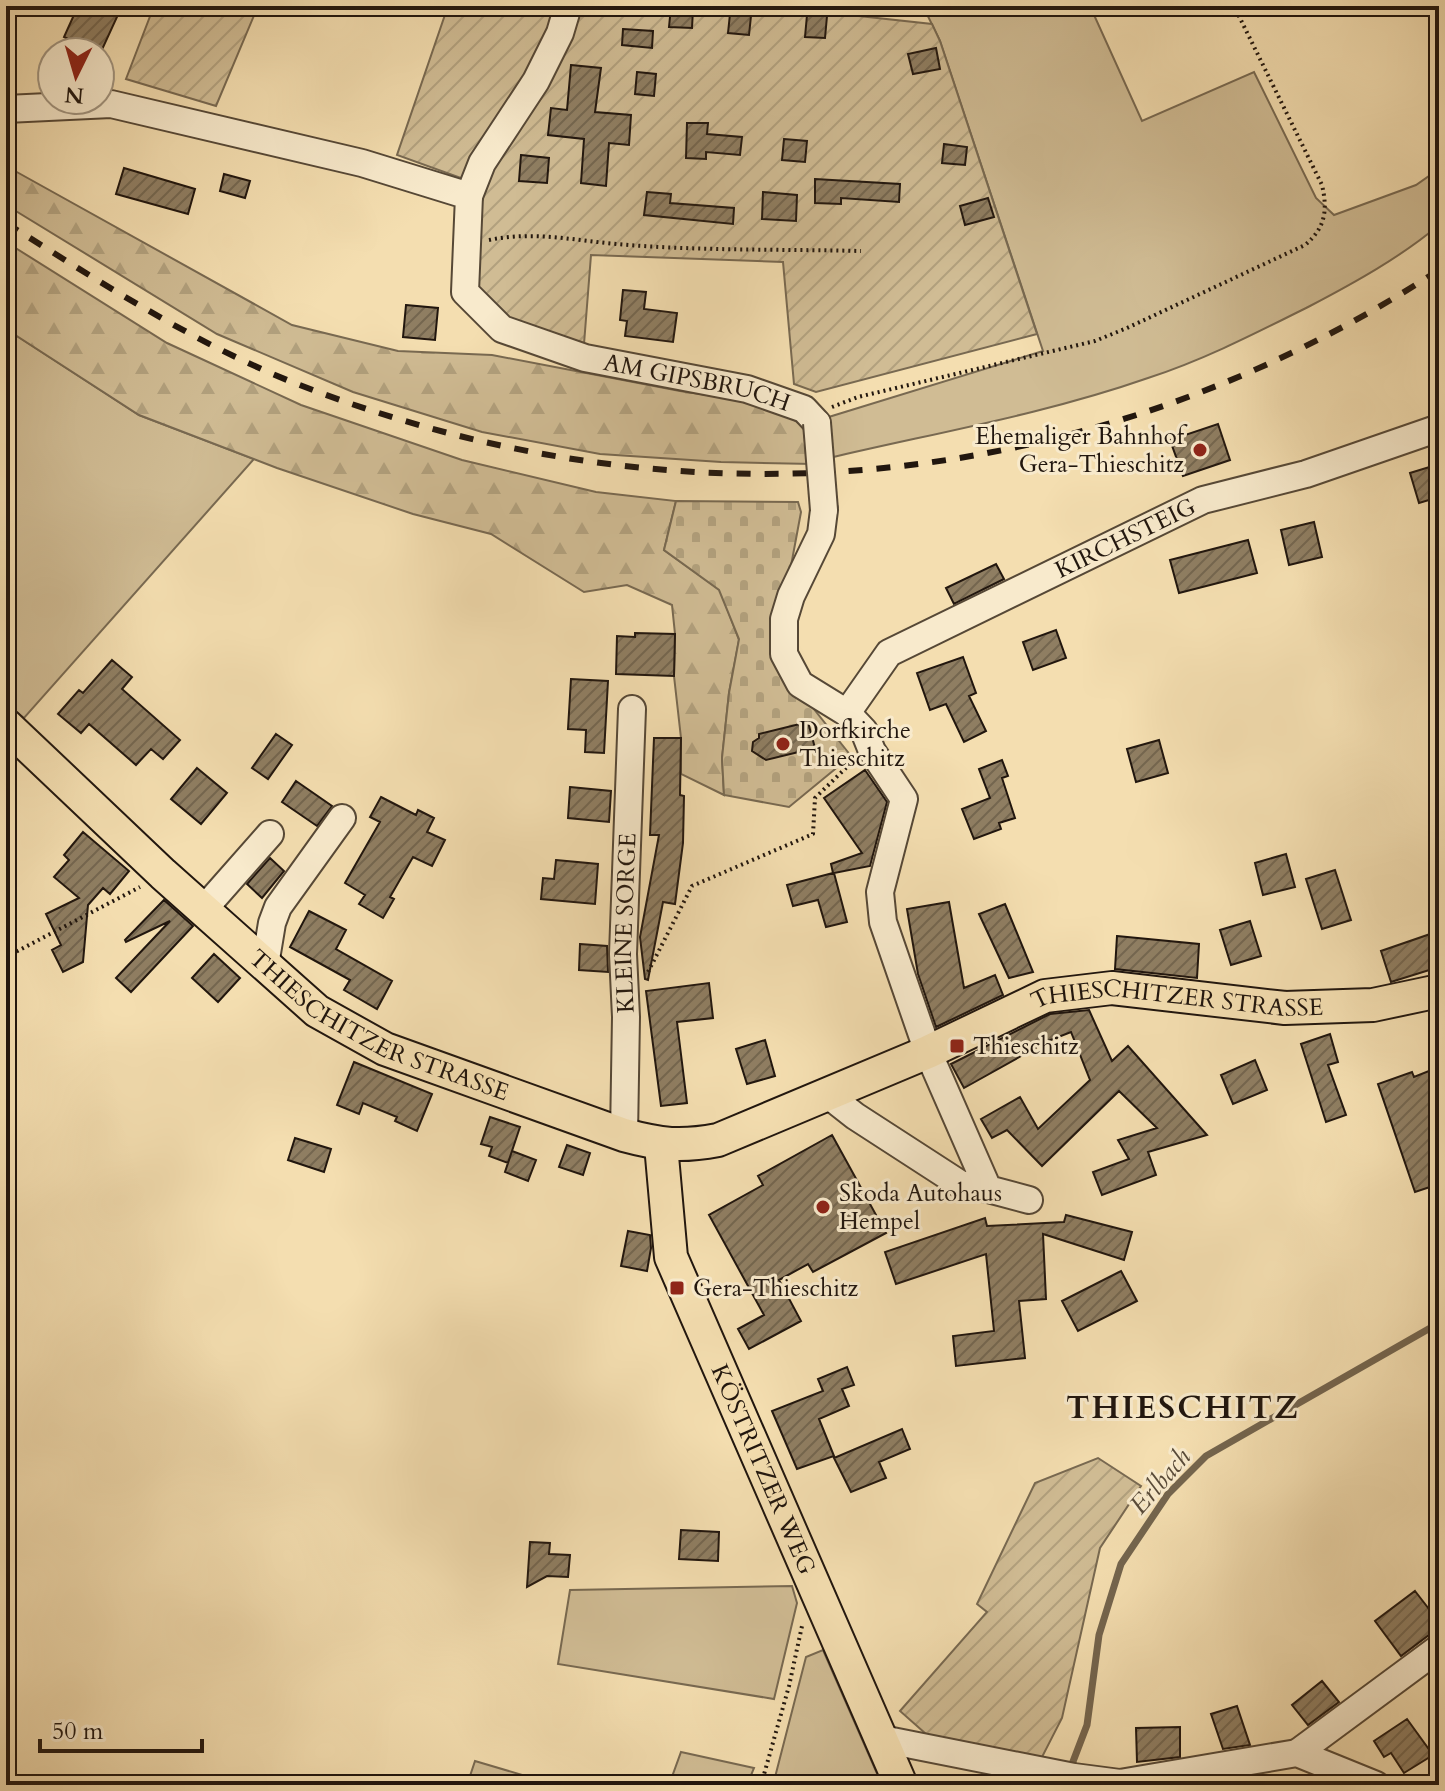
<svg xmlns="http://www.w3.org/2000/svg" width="1445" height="1791" font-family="Cardo,serif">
<defs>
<pattern id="forest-firs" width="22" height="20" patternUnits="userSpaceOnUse" patternTransform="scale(2)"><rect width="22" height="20" fill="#d0bc94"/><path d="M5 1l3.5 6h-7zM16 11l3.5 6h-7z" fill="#b2a17e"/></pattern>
<pattern id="cemetery-stones" width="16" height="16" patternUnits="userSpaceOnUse" patternTransform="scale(2)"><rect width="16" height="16" fill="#d0bc94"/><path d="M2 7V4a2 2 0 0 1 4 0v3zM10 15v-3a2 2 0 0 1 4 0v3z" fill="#b2a17e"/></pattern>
<pattern id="garden-furrows" width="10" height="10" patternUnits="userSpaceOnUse" patternTransform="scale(2)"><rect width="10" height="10" fill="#d0bc94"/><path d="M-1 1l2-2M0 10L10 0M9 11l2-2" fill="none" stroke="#b2a17e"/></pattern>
<pattern id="building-hatch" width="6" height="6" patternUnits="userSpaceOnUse" patternTransform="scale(2)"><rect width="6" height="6" fill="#8f7e62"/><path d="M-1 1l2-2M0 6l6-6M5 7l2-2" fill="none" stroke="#74664f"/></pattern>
</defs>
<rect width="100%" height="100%" fill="#f4deb0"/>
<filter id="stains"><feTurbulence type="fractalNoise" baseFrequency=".0025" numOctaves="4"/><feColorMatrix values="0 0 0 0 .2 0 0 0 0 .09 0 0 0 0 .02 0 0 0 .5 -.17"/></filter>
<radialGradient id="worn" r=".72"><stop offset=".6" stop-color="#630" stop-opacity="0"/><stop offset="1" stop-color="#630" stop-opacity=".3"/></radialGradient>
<path fill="#d0bc94" stroke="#786951" stroke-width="2" d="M923,6H1090L1142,121L1254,72L1316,198L1334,215L1416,185L1439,169V225C1401,257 1354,283 1310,306C1258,332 1204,360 1148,378C1045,414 935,433 829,458L819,420L1043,351L940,41Z
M6,329L139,415L254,459L24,718L6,704Z
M792,1586L797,1603L774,1699L558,1664L570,1590Z
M823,1650L882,1785H773L806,1657Z
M681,1752L754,1768L747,1785H669Z
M475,1761L556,1785H463L469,1779Z"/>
<path fill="url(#forest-firs)" stroke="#786951" stroke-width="2" d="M6,166L292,325L398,351L492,355L680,391L774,405L809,431L813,464L721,462L600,454L482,432L353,392L217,334L6,205Z
M6,242L167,343L301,405L462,460L596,492L676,501L664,550L720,590L739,640L729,693L722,758L724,795L681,774V738L674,676L675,634L672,605L627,585L584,592L491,534L413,514L277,468L139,415L6,329Z"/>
<path fill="url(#cemetery-stones)" stroke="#786951" stroke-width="2" d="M676,501L798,502L801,512L780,625L795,685L851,756L789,807L724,795L722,758L729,693L739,639L719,590L664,550Z"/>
<path fill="url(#garden-furrows)" stroke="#786951" stroke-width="2" d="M154,6H258L216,106L126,79Z
M448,6H767L932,24L940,41L1037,334L816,392L794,384L783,262L591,255L584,344L514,326L475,289L483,186L397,155Z
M1098,1458L1141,1486L1100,1548L1062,1718L1040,1761L934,1741L900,1711L987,1612L977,1604L1035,1483Z"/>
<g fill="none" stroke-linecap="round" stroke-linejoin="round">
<path stroke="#74654e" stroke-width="7" d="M1069,1772L1087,1725L1099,1635L1121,1564L1168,1494L1206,1456L1439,1323"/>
</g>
<path fill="url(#building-hatch)" stroke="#21160e" stroke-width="2" d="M78,6H122L100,54L64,37Z
M671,7L693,9L692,28L669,27Z
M730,14L751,16L749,35L728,33Z
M807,15L827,16L825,38L805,37Z
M623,29L653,31L652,48L622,45Z
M936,48L940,69L913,74L908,54Z
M571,65L601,68L595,112L631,115L629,145L609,143L606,186L581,183L584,139L548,135L551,108L567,110Z
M637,72L656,74L654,96L635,94Z
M687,123H708L707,134L742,137L740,155L706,152V159L686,158Z
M784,139L807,141L805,162L782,160Z
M944,144L967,147L965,165L942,163Z
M521,155L549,158L547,183L519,181Z
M124,168L195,189L188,214L116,194Z
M224,174L250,181L245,198L220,191Z
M815,179L900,184L899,202L841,198V204L815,203Z
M647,192L671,194L670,203L734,208L733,224L644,215Z
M763,192L797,195L796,221L762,219Z
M988,198L994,217L965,225L960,206Z
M623,290L646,292L644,309L677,313L673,342L625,336L627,321L620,320Z
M406,305L438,308L435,340L403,337Z
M1218,424L1230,460L1183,476L1170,440Z
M1439,464V497L1419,503L1410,473Z
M1314,522L1322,557L1289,565L1281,530Z
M1248,540L1257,573L1179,593L1170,560Z
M996,564L1004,579L954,604L946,588Z
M1056,630L1066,658L1033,670L1023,642Z
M635,633L675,634L674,676L616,674L617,636L635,637Z
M963,657L976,693L969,696L986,731L964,742L946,704L930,710L917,673Z
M112,660L132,677L122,689L180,740L163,759L151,749L136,765L89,724L81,733L58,714L79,690L83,693Z
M571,679L608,681L604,753L585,752L586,730L568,729Z
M808,722L815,748L766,760L752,751L753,742L759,738V734Z
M276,734L292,745L268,779L252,768Z
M654,738H681L680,795L684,796L683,843L675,904L663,902L648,980L645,979L640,937L659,835H650Z
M1159,740L1168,773L1136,782L1127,749Z
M1002,760L1008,776L1002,778L1015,818L999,823L1001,829L974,839L962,809L990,798L979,769Z
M197,768L227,793L201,824L171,799Z
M865,770L887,802L870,866L834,873L847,922L826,927L818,900L793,906L787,885L833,873L831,864L862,853L824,798Z
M296,781L332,806L317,826L282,802Z
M570,787L611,791L609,822L568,818Z
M381,797L416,815L418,810L434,818L427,832L445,840L432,866L413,857L390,897L394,899L383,918L359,904L365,895L345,883L380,822L370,817Z
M83,832L129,871L110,894L103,888L88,905L83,962L63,972L52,950L61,945L46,914L79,898L54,877L69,860L64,855Z
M1286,854L1295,887L1263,895L1255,863Z
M270,858L284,871L262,898L247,884Z
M556,860L598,864L595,904L541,899L543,878L554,879Z
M1335,870L1351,920L1322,929L1306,879Z
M164,900L193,926L131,992L116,978L170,921L126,942L125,940Z
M949,902L964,988L995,975L1003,995L936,1027L918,974L907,909Z
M1005,904L1033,972L1009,978L979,914Z
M309,911L346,930L336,949L392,981L377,1009L344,990L350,980L290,947Z
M1250,921L1261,956L1231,965L1220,930Z
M1439,931V967L1391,982L1381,951Z
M1117,936L1199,944L1197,978L1115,969Z
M580,944L607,946L608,972L579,970Z
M214,954L240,978L218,1002L192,978Z
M709,983L713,1018L677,1022L687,1103L661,1106L646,991Z
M1089,1010L1112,1061L1128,1046L1207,1135L1148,1152L1156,1175L1102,1195L1093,1172L1129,1159L1118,1140L1157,1128L1119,1091L1042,1166L1007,1130L992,1138L981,1119L1020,1097L1038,1129L1090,1080L1071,1032L1048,1041L964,1088L951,1064L1050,1014Z
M1330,1034L1338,1062L1328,1065L1346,1115L1326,1122L1301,1044Z
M765,1040L775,1076L747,1084L736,1049Z
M1255,1060L1267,1090L1233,1104L1221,1075Z
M354,1062L432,1094L417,1131L395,1121L397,1117L363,1103L359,1114L337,1105Z
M1439,1067V1184L1415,1192L1378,1084L1412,1072L1414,1077Z
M490,1117L520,1127L508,1163L489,1156L492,1147L481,1144Z
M832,1135L886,1233L813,1272L808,1264L779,1280L801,1321L749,1349L738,1329L764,1315L709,1215L763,1185L758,1176Z
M295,1138L331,1149L324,1172L288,1160Z
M567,1145L590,1153L583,1175L559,1167Z
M512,1151L536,1160L528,1181L505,1172Z
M1066,1215L1132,1232L1124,1260L1043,1234L1046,1299L1019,1301L1025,1358L956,1366L953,1336L994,1331L986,1254L896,1284L885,1252L985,1218L987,1226L1064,1222Z
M628,1231L650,1235L651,1248L647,1271L621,1266Z
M1121,1271L1137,1301L1078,1331L1062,1301Z
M847,1367L854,1385L842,1389L849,1406L819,1419L834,1456L797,1469L772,1411L823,1391L818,1379Z
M902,1429L910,1449L879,1462L886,1478L851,1492L834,1458Z
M681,1530L719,1532L718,1561L679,1559Z
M530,1542L550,1543L549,1554L570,1555L568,1577L547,1576L527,1587Z
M1415,1591L1439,1622V1632L1429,1635L1401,1656L1375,1621Z
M1322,1681L1339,1702L1308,1725L1292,1705Z
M1237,1706L1250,1745L1223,1749L1211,1714Z
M1407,1719L1433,1755L1404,1773L1391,1753L1384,1757L1374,1741Z
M1180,1727V1757L1137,1762L1136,1728Z"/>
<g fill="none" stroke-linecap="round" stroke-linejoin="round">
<g stroke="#564836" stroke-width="30">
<g id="minor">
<path id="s1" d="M6,109L111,104L362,163L469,196L465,292L502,329L585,358L747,389L804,409L817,423"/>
<path d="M469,196L482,163L536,81L560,33L568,6"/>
<path d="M824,510L821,534L791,596L784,619V654L800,684L847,713L864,731L872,751L904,799L880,892L883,922L928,1052L988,1189L1029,1200"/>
<path id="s2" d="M847,713L889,653L1203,500L1306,474L1439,428"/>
<path d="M203,910L270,834"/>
<path d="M265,965L272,923L278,907L342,818"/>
<path d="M827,1094L855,1116L960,1184L988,1189"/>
<path id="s3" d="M624,1135L626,1017L623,954L632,709"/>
<path d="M882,1739L1074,1777L1120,1783L1297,1753L1376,1785"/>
<path d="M1297,1753L1439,1648"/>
</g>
</g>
<g stroke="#21160e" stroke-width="36">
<g id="major">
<path id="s4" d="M6,725L163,874L317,1011L385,1049L624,1135C661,1145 681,1147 718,1140L928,1052L1045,996L1112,988L1285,1008L1373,1005L1439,991"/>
<path id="s5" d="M661,1145L671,1257L901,1785"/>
</g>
</g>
<path stroke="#21160e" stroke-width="4" stroke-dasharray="2 4" stroke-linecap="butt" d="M489,240C532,231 573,240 616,244C697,251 780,249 861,251
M832,407L858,397L1095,341L1127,328L1305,245C1325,228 1328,211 1322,185L1234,6
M6,957L140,887
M648,972L692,886L813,834L815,798L852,762
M761,1785L789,1686L802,1626"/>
<use href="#minor" stroke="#f8eacc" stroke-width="26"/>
<use href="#major" stroke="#f4deb0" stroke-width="32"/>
<path stroke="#21160e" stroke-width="6" stroke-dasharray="14 14" stroke-linecap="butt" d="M6,223C97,280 187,339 287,380C675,535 1088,498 1439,270"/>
<g stroke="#564836" stroke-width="30" stroke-linecap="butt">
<path id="minor-bridge" d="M817,423L824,510"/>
</g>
<use href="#minor-bridge" stroke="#f8eacc" stroke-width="26"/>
</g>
<g fill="#8f2418" stroke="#f8eacc" stroke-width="3">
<circle cx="1200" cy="450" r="8"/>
<circle cx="783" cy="744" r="8"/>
<rect x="949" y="1038" width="16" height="16" rx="4"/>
<circle cx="823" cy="1207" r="8"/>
<rect x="669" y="1280" width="16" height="16" rx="4"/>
</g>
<g text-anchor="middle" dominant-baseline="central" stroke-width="6" stroke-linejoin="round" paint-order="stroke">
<g font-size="24" fill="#21160e" stroke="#f8eacc">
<text stroke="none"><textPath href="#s1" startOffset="826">AM GIPSBRUCH</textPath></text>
<text stroke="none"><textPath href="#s2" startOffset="336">KIRCHSTEIG</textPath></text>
<text stroke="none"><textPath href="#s3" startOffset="212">KLEINE SORGE</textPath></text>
<text stroke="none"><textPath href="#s4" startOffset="1340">THIESCHITZER STRASSE</textPath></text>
<text stroke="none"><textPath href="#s4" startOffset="484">THIESCHITZER STRASSE</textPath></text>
<text stroke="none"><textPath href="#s5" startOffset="344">KÖSTRITZER WEG</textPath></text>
</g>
<g font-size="24" fill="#21160e" stroke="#f8eacc" text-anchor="start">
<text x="1184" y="436" text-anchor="end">Ehemaliger Bahnhof<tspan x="1184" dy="28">Gera-Thieschitz</tspan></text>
<text x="799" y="730">Dorfkirche<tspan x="799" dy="28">Thieschitz</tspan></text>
<text x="973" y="1046">Thieschitz</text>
<text x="839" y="1193">Skoda Autohaus<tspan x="839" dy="28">Hempel</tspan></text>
<text x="693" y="1288">Gera-Thieschitz</text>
</g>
<g font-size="26" font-style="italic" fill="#594b39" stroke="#f8eacc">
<text transform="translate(1160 1481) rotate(-49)">Erlbach</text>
</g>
<g font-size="32" font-weight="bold" letter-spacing="2" fill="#21160e" stroke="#f8eacc">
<text x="1183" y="1408">THIESCHITZ</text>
</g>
</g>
<rect width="1445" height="1791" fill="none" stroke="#f4deb0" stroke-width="32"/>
<rect x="8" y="8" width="1429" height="1775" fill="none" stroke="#21160e" stroke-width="4"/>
<rect x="16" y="16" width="1413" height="1759" fill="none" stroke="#21160e" stroke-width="2"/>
<g transform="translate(76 76) rotate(185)"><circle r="38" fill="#f8eacc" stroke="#a29580" stroke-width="2"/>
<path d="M0-6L14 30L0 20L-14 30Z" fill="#8f2418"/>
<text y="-12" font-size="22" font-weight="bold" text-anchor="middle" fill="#21160e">N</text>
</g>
<path d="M40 1739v12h162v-12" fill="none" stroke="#21160e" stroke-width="4"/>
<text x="52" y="1739" font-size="24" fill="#21160e" stroke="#f8eacc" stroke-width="6" paint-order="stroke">50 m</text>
<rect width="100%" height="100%" filter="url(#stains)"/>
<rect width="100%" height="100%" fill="url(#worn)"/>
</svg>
